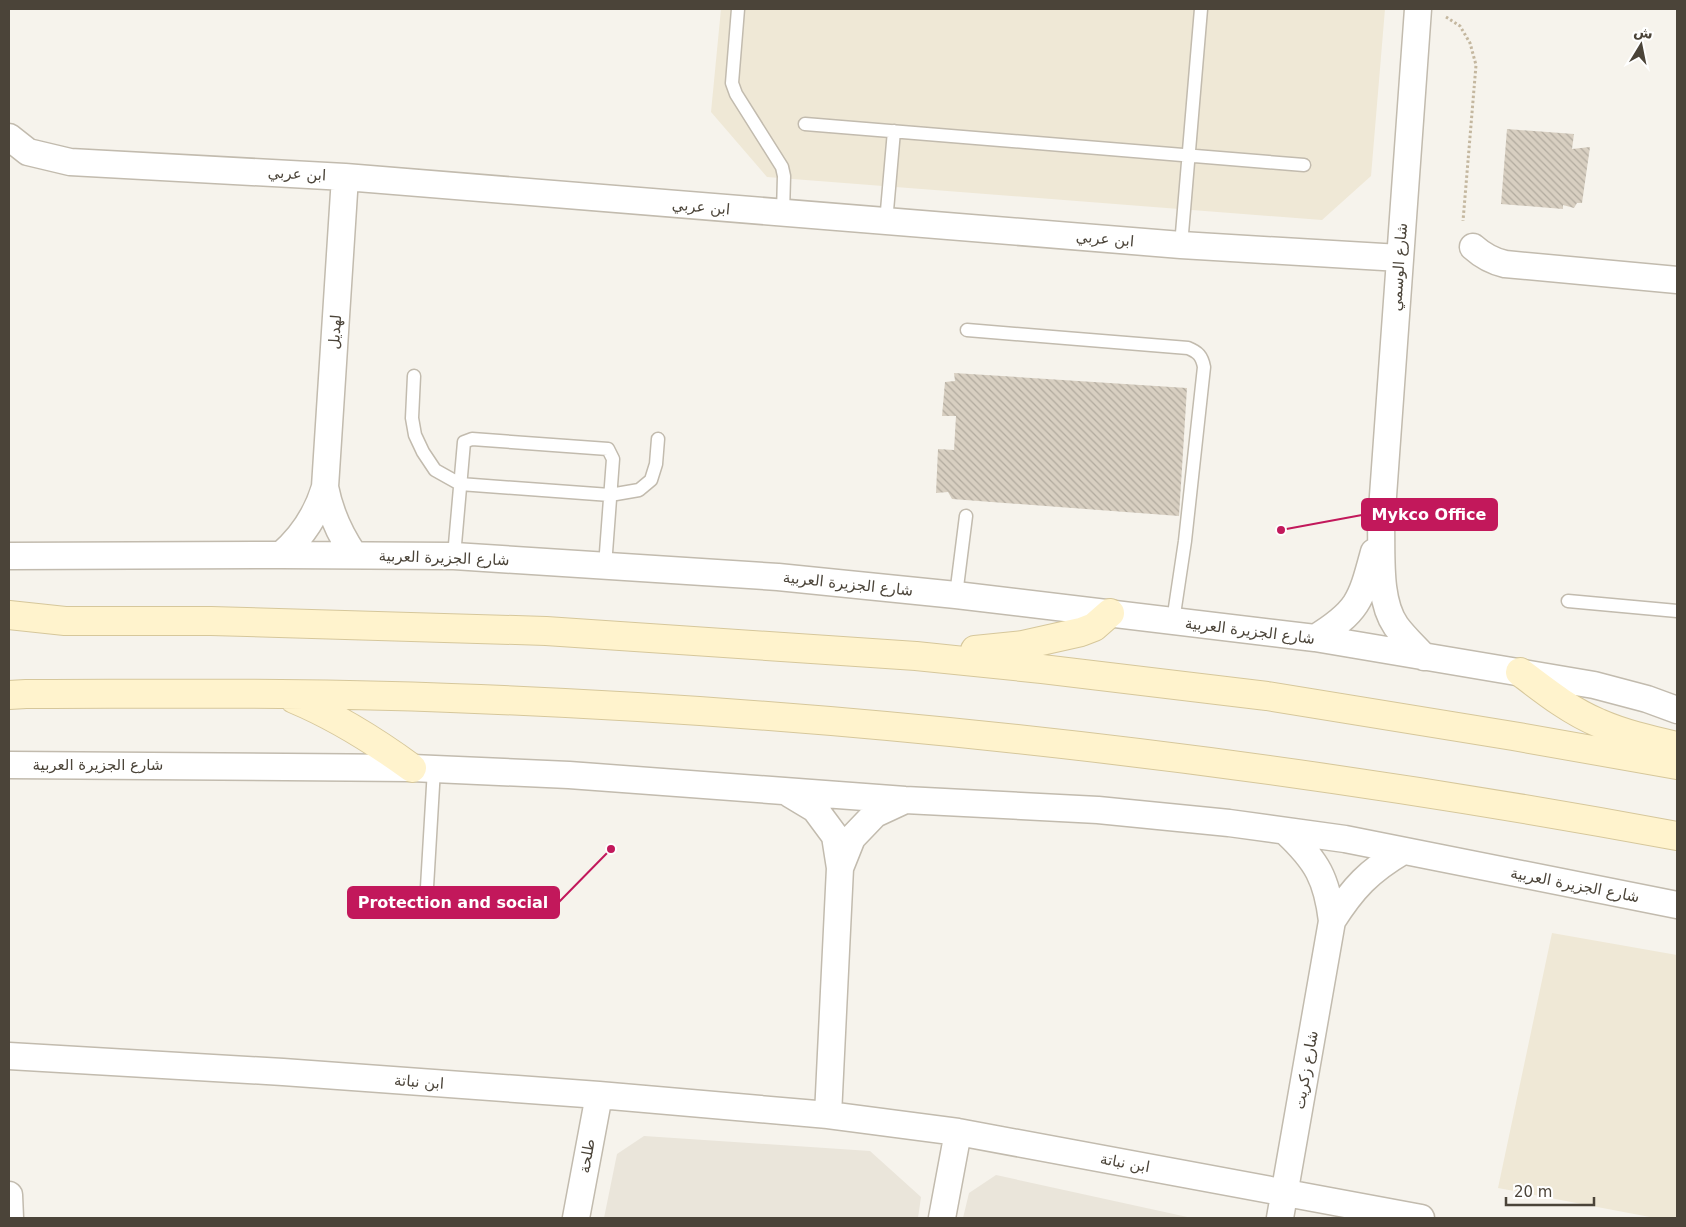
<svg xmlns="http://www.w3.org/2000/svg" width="1686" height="1227" font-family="'DejaVu Sans',Cairo,sans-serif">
<defs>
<pattern id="building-back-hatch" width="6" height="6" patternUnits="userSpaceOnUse" patternTransform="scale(1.25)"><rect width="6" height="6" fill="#d8cfc1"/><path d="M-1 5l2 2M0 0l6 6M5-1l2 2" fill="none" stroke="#b1aa9e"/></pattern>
</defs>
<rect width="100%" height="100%" fill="#f6f3ec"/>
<path fill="#eae5da" d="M644,1136L870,1151L921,1197L918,1218H604L617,1154Z
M996,1175L1192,1218H963L969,1193Z"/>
<path fill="#efe8d6" d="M721,9H1385L1371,176L1322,220L767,177L711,112Z
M1552,933L1677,955V1218H1655L1498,1188Z"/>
<path fill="url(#building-back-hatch)" d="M1507,129L1574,134L1572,149L1590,147L1582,203H1577L1574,208L1563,205V209L1501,204Z
M954,373L1187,388L1179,516L952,499L948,492L936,493L938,449L954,450L956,416H942L945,382L955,381Z"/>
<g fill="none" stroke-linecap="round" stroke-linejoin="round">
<g stroke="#c2bbae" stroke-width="15">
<path id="service" d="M738,9L732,83L736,94L782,167L784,176L783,213
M805,124L1304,165
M886,222L894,131
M1181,245L1201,9
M967,330L1188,348C1198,352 1202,356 1204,367L1185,541L1173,621
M414,376L412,418L415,435L423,452L435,470L460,484L610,495L639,490L651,480L656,464L658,439
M454,556L464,442L472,439L608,449L613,459L605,566
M956,595L966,516
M1568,601L1677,611
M426,904L434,769"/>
</g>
<g stroke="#c2bbae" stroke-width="29">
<path id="minor" d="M1418,9L1381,524C1382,556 1378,600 1396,626C1404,637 1415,647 1424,657
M9,137L28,152L70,162L345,177L1181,245L1400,258
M1473,247C1483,256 1492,261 1505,264L1677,280
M325,487C330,513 339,533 354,555
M281,555C303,536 317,514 325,487L345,177
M9,556L281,555L454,556L778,577L956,595L1315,638L1594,685L1647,699L1677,710
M1315,638C1359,611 1361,600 1374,552
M9,765L412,768L569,775L905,800L1098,810L1229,823L1345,839L1677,905
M790,794L815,809L835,836L840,868L828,1115
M840,868L852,838L875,814L903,801
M1332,921C1353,888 1369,871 1403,851
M9,1056L283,1072L599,1095L828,1115L958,1132L1421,1218
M9,1195L10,1218
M576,1218L599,1095
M942,1218L958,1132
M1280,1218L1332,921C1327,879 1317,861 1286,832"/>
</g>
<g stroke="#d6c79b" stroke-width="30">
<path id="secondary" d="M9,615L65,621H211L546,631L916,656L1042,669L1267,696L1513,736L1677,765
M975,650L1023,645L1081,632L1094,627L1110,613
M1520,672C1545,691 1570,711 1599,723C1624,734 1651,740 1677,746
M9,695L26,694C167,694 309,692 451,698C863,713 1272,761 1677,836
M294,699C337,717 375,741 412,768"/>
</g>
<path stroke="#c4b79f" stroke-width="3" stroke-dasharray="2.5 2.5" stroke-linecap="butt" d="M1446,17L1460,26L1470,43L1476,65L1463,221"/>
<use href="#service" stroke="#fff" stroke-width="12"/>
<use href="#minor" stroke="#fff" stroke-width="26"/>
<use href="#secondary" stroke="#fff3cd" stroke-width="28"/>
</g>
<g text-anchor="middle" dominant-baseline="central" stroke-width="5" stroke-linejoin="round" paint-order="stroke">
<g font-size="15" fill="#4b4439" stroke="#fff">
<text transform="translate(297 174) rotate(3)">ابن عربي</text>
<text transform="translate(701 207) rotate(5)">ابن عربي</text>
<text transform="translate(1105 239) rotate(5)">ابن عربي</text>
<text transform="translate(1399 267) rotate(-86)">شارع الوسمي</text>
<text transform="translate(335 332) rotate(-86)">لهديل</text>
<text transform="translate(444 558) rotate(2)">شارع الجزيرة العربية</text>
<text transform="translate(848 584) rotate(6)">شارع الجزيرة العربية</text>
<text transform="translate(1250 631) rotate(7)">شارع الجزيرة العربية</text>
<text x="98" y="765">شارع الجزيرة العربية</text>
<text transform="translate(1575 885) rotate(11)">شارع الجزيرة العربية</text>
<text transform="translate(1306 1070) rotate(-80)">شارع زكريت</text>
<text transform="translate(419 1082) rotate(4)">ابن نباتة</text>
<text transform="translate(587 1156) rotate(-80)">طلحة</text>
<text transform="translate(1125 1163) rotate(10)">ابن نباتة</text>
</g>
</g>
<path fill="none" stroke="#c2185b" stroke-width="2" d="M1281 530L1362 515M611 849L559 902"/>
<g fill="#c2185b" stroke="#fff" stroke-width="2">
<circle cx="1281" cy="530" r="5"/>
<circle cx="611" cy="849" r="5"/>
</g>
<g fill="#c2185b" stroke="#c2185b" stroke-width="2">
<rect x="1362" y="499" width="135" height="31" rx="5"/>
<rect x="348" y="887" width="211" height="31" rx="5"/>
</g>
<g font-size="16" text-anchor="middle" font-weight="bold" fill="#fff">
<text x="1429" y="520">Mykco Office</text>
<text x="453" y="908">Protection and social</text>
</g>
<rect width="1686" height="1227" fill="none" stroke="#4b4439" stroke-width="20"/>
<g transform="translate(1641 45) rotate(10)" stroke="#ffffff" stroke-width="4" paint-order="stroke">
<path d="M0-4L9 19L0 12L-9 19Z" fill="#4b4439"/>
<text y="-8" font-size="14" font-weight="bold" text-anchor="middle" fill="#4b4439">ش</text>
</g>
<path d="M1506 1197v8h88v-8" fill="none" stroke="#4b4439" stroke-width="2.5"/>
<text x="1514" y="1197" font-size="15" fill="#4b4439" stroke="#ffffff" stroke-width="4" paint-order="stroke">20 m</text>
</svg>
